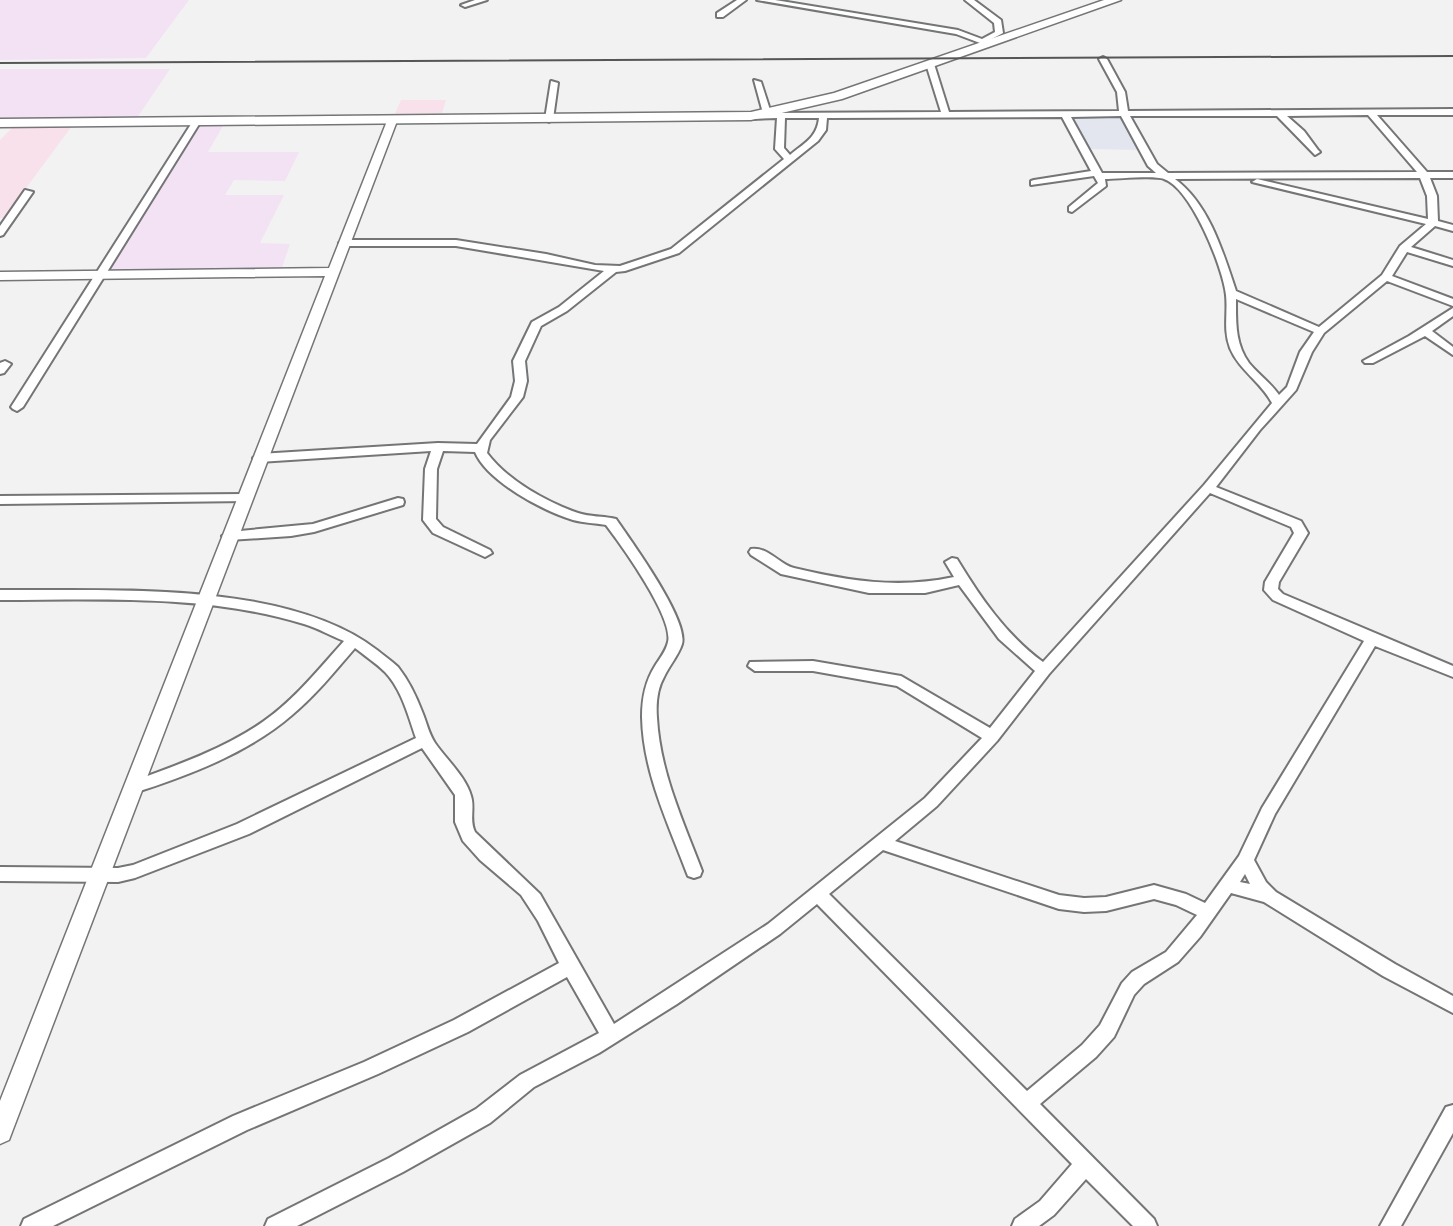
<svg xmlns="http://www.w3.org/2000/svg" width="1453" height="1226" font-family="Manrope,sans-serif">
<rect width="100%" height="100%" fill="#f2f2f3"/>
<path fill="#e4e6ef" d="M1122,116L1137,150L1089,149L1071,117Z"/>
<path fill="#f3e2f3" d="M0,0H189L146,58L0,60Z
M0,69H170L137,118H0Z
M200,125L223,126L208,152H299L285,181L234,180L225,195H284L260,243L290,244L282,268L109,272Z"/>
<path fill="#f9e1eb" d="M401,100H446L442,113L395,114Z
M14,126H72L4,218H0V140Z"/>
<g fill="none" stroke-linecap="round" stroke-linejoin="round">
<g stroke="#747576" stroke-width="4">
<path id="minor" d="M475,0H487L465,7L461,5Z
M737,0H746L723,17H717V13Z
M757,0H775L958,30L982,39L995,32L994,23L965,0H974L1001,20L1003,33L988,41L992,44L988,46L956,34Z
M1103,57L1107,59L1125,92L1128,111L1453,109V115H1377L1427,172H1453V178H1430L1437,196L1438,221L1453,225V231L1435,226L1411,247L1453,260V266L1407,252L1392,276L1453,299V306L1387,281L1324,333L1312,352L1296,390L1260,430L1216,487L1301,521L1308,533L1279,582L1278,589L1283,594L1453,666V677L1375,646L1275,814L1254,860L1266,882L1276,892L1395,964L1453,996V1013L1383,976L1264,902L1231,893L1200,937L1178,962L1144,984L1134,995L1114,1037L1096,1057L1040,1104L1154,1219L1157,1226H1133L1086,1179L1054,1215L1039,1226H1012L1015,1219L1040,1201L1072,1164L817,904L780,934L677,1004L599,1053L534,1087L490,1123L403,1172L297,1226H265L268,1219L389,1158L476,1109L520,1075L599,1033L567,977L468,1032L378,1074L247,1130L53,1226H21L24,1219L233,1116L364,1062L454,1020L559,963L538,921L521,895L480,860L463,841L455,822V795L422,748L249,834L135,878L118,882L0,881V867L118,868L133,865L237,824L416,738C408,715 402,690 385,672C376,663 365,656 355,648C335,671 316,695 292,715C248,753 190,775 134,793L128,791L126,787L128,783C175,766 224,749 264,721C295,699 319,669 344,641C331,636 318,628 304,624C207,594 101,600 0,600V590C111,591 286,580 377,650C384,656 392,661 398,667C409,681 417,698 423,714C427,724 429,734 435,743C446,759 466,777 471,796C475,808 469,820 475,832L540,894L614,1024L768,924L925,798L982,738L897,686L813,671H755L748,666L750,662L813,661L901,676L990,728L1035,671L999,639L959,585L925,593H869L781,574L751,555L749,552L751,549C767,546 780,565 794,568C849,581 898,589 954,577L945,562L952,558L957,559C980,597 1006,635 1043,662L1204,485L1272,403C1261,382 1239,370 1230,348C1223,330 1228,313 1226,295C1223,267 1191,188 1164,179C1154,175 1117,179 1105,179L1106,186L1072,212L1069,211V207L1098,183L1094,176L1031,185V181L1034,180L1091,171L1062,117L827,118L826,130L818,141L679,253L625,271L616,272L567,311L541,326L525,361L527,381L523,397L490,440L487,453C507,480 546,502 578,513C590,517 603,516 616,519C631,541 689,620 682,644C678,656 669,666 664,677C657,689 656,705 657,718C660,772 683,821 702,871L700,876L694,878L688,876L686,871C667,821 643,771 642,717C642,698 645,682 655,666C660,658 666,651 668,642C674,618 622,546 606,525C595,523 584,523 573,520C543,511 487,481 475,452L443,451L437,469L436,519L443,527L490,550L492,553L485,557L433,533L423,520L425,469L431,451L259,462L253,458L259,454L438,443L477,444L511,397L515,381L513,361L532,322L559,307L604,271L456,246H344L339,243L344,240H456L546,254L595,265L620,266L671,249L784,159L775,149L777,118L751,119L747,116L751,113H763L754,80L761,82L771,113L941,112L926,64L930,62L934,64L949,112L1119,111L1117,92L1099,59ZM1368,115L1417,172L1168,173L1157,164L1130,116H1277L1315,155L1320,152L1318,150L1304,131L1287,116ZM1121,116L1148,166L1156,173H1102L1071,117ZM785,118H819C817,138 804,143 790,155L784,148ZM1420,178L1427,196L1428,219L1257,179L1252,182L1426,224L1400,246L1382,275L1319,327L1236,291C1223,252 1209,204 1175,179ZM1236,299L1314,332L1300,352L1287,387L1279,395C1271,383 1258,374 1249,363C1235,344 1236,322 1236,299ZM1210,493L1291,527L1294,533L1265,582L1264,590L1273,600L1364,641L1262,808L1239,856L1205,903L1186,894L1154,885L1106,897L1084,898L1059,895L895,841L937,806L997,741L1049,674ZM883,850L1059,909L1084,912L1106,911L1154,899L1176,905L1197,915L1166,952L1132,972L1122,983L1100,1025L1082,1045L1027,1091L829,894ZM1245,874L1250,884L1240,882Z
M551,81L558,83L553,119L549,122L545,119Z
M197,118L201,121L23,407L17,411L13,409L11,407L193,121Z
M25,190L33,192L3,235L0,236V226Z
M1453,308V316L1432,331L1453,347V355L1425,336L1373,363H1365L1363,361L1409,336Z
M5,361L11,364L4,373L0,374V363Z
M244,494L249,495L250,498L249,501L0,504V496Z
M398,498L403,499L404,502L403,505L314,532L291,536L229,540L222,536L229,532L313,524Z
M1453,1105V1133L1401,1226H1380L1446,1107Z"/>
</g>
<g stroke="#747576" stroke-width="3">
<path id="tertiary" d="M392,118L397,121L12,1132L9,1140L0,1144V1101L325,276L0,280V272L329,268L387,121Z"/>
</g>
<g stroke="#747576" stroke-width="3">
<path id="secondary" d="M1104,0H1121L842,99L751,120L0,127V119L751,112L834,93Z"/>
</g>
<use href="#minor" fill="#fff" fill-rule="evenodd"/>
<use href="#tertiary" fill="#fff" fill-rule="evenodd"/>
<use href="#secondary" fill="#fff" fill-rule="evenodd"/>
<path stroke="#565656" stroke-width="2" d="M0,63L1453,56"/>
</g>
</svg>
